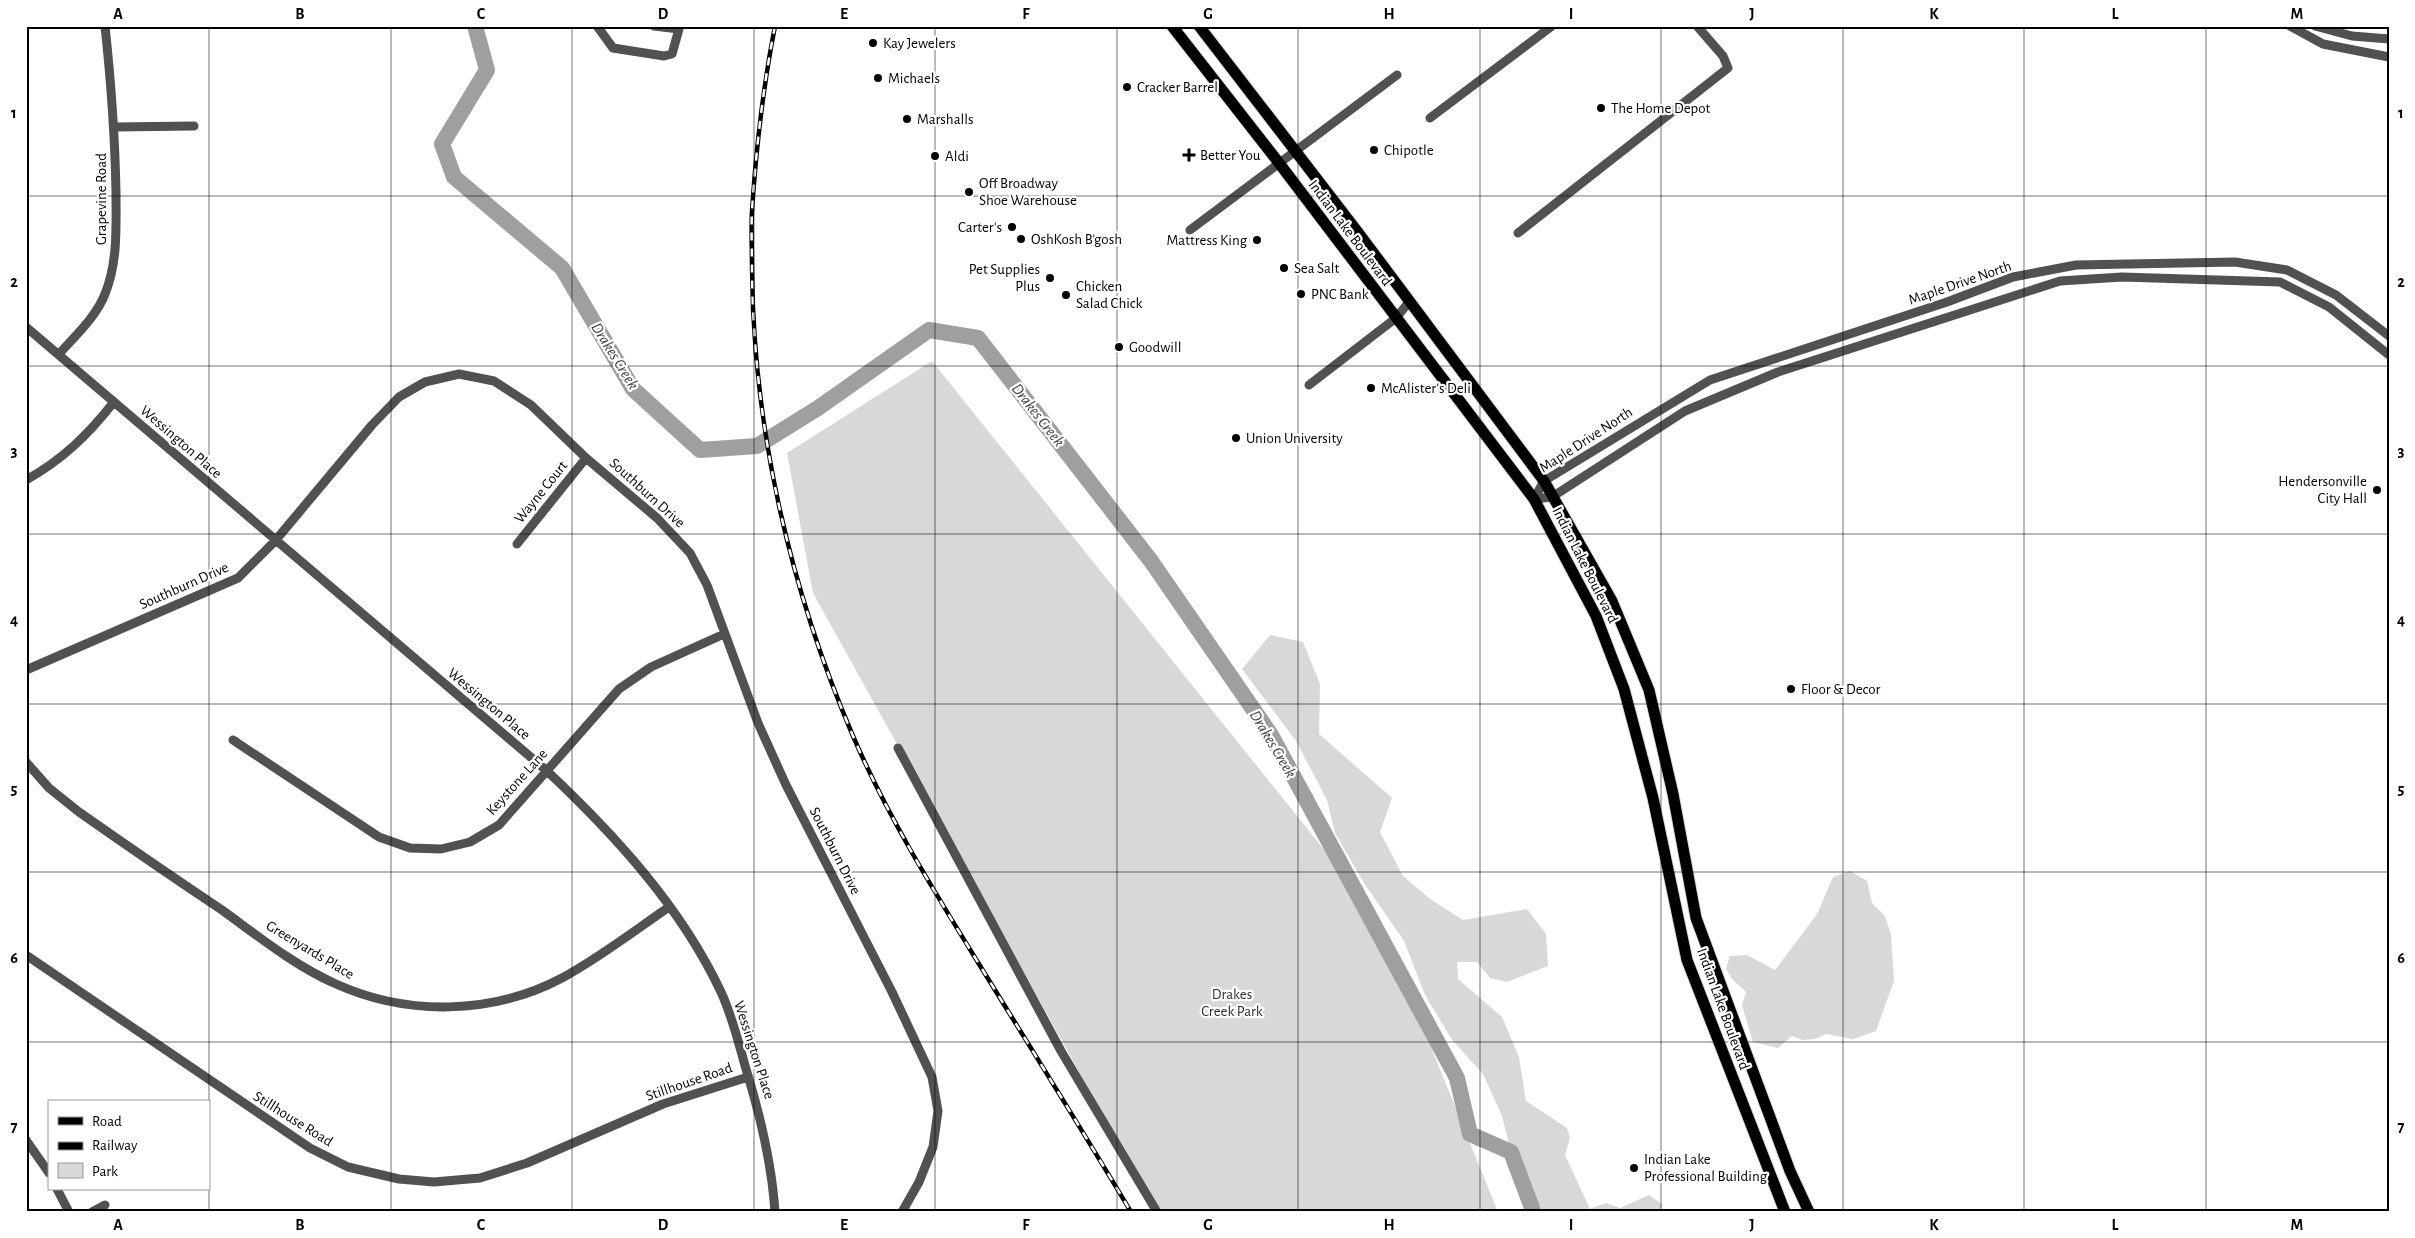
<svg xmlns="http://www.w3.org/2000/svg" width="2415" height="1238" font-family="'Alegreya Sans',sans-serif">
<rect width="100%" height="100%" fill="#fff"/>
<path fill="#d8d8d8" d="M932,361L1378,917L1498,1212H1157L813,593L787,453Z
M1270,635L1303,642L1320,684L1319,734L1392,798L1380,832L1403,876L1430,899L1463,920L1527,909L1546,934L1548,966L1507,982L1490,978L1477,962H1457L1458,979L1502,1017L1519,1057L1526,1101L1567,1128L1570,1138L1565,1155L1590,1209L1606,1203L1620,1208L1649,1195L1663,1205L1659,1212H1531L1532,1208L1511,1152L1502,1116L1483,1074L1452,1040L1425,995L1404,941L1364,883L1335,833L1327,800L1296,741L1242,669Z
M1850,871L1867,881L1872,903L1885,916L1891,935L1894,981L1876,1031L1853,1039L1826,1034L1815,1039L1803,1040L1792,1036L1778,1048L1753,1042L1742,1005L1746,992L1732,979L1726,969L1730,956L1747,955L1775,970L1817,914L1833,877Z"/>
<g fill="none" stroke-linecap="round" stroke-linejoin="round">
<path stroke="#9f9f9f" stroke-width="16" d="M475,26L487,70L442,144L454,177L562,268L633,389L700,450L757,446L818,408L929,330L978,338L1151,561L1271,735L1457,1078L1470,1134L1511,1152L1532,1208L1531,1212"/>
<g stroke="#dbdbdb" stroke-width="13">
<path id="major" d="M1172,26L1279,163L1534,499L1596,616L1624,689L1653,798L1687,960L1785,1212
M1199,26L1357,231L1544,481L1612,601L1649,690L1673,794L1696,918L1790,1171L1809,1212"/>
</g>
<path stroke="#515151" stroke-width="9" d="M597,26L613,48L664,56L672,54L679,29
M654,26L679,29V26
M2290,26L2323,44L2389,57
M2315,26L2352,36L2389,39
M1430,118L1552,26
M115,127L194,126
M1190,230L1397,75
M1518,233L1728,68L1723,56L1697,26
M26,327L547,771C615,835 681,907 721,992C734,1020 740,1050 749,1079C762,1123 772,1166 775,1212
M59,354C75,336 96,317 105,294C118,262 116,227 116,193C115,137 111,82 105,26
M1309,385L1396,318L1409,302
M26,480C62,460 88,435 113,403
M1534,499L1544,481L1710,380L1947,302L2013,277L2076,265L2235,262L2287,270L2336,295L2389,336
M1534,499L1552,497L1685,411L1778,372L2060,281L2122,277L2280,282L2329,307L2389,355
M517,544L586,458
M26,670L238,578L275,541L372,425L399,397L425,382L459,374L494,381L531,405L586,458L657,518L690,553L707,585L758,723L786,785L892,992L932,1077L938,1111L933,1147L919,1182L902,1212
M233,740L379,837L410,848L441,849L470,842L499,825L619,689L651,667L724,634
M898,748L1061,1051L1157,1212
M26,762L49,788L79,812C126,845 174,878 222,910C258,936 295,966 336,984C407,1016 492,1015 562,978C599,958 634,931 669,907
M26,955L310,1148L348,1167L399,1179L434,1182L480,1178L527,1163L663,1104L748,1077
M26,1140L49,1173
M57,1189L69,1212
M92,1212L105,1205"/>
<use href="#major" stroke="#000" stroke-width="11"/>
<g stroke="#000" stroke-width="4.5">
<path id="rail" d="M775,26C763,87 756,149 752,211C751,230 752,249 752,268C753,428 790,589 853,736C889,820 939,899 987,977C1035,1055 1084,1133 1131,1212"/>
</g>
<use href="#rail" stroke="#fff" stroke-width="2.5" stroke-dasharray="8" stroke-linecap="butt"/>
</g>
<path fill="none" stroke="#000" stroke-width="1" stroke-opacity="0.55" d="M209,26V1212M391,26V1212M572,26V1212M754,26V1212M935,26V1212M1117,26V1212M1298,26V1212M1480,26V1212M1661,26V1212M1843,26V1212M2024,26V1212M2206,26V1212M26,196H2389M26,366H2389M26,534H2389M26,704H2389M26,872H2389M26,1042H2389"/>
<g fill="#000" stroke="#fff" stroke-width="2">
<circle cx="873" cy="43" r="5"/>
<circle cx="878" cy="78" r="5"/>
<circle cx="1127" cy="87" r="5"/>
<circle cx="1601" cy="108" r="5"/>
<circle cx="907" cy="119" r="5"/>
<circle cx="1374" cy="150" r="5"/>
<path d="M1186.5 147.5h5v5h5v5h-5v5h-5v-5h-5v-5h5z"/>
<circle cx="935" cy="156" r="5"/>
<circle cx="969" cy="192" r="5"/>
<circle cx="1012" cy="227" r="5"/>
<circle cx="1021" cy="239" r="5"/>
<circle cx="1257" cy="240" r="5"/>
<circle cx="1284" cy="268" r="5"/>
<circle cx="1050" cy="278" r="5"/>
<circle cx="1301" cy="294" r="5"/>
<circle cx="1066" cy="295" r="5"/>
<circle cx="1119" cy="347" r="5"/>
<circle cx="1371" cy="388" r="5"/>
<circle cx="1236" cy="438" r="5"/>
<circle cx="2377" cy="490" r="5"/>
<circle cx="1791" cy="689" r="5"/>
<circle cx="1634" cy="1168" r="5"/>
</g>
<g text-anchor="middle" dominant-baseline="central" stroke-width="4.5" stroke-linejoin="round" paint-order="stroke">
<g font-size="15" fill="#000" stroke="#fff" text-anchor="start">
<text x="883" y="43">Kay Jewelers</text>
<text x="888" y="78">Michaels</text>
<text x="1137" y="87">Cracker Barrel</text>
<text x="1611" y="108">The Home Depot</text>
<text x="917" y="119">Marshalls</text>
<text x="1384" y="150">Chipotle</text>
<text x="1200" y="155">Better You</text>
<text x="945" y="156">Aldi</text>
<text x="979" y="183">Off Broadway<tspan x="979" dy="17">Shoe Warehouse</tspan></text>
<text x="1002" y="227" text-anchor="end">Carter's</text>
<text x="1031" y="239">OshKosh B'gosh</text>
<text x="1247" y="240" text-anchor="end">Mattress King</text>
<text x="1294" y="268">Sea Salt</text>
<text x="1040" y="269" text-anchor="end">Pet Supplies<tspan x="1040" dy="17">Plus</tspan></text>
<text x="1076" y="286">Chicken<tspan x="1076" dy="17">Salad Chick</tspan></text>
<text x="1311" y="294">PNC Bank</text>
<text x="1129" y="347">Goodwill</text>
<text x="1381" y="388">McAlister's Deli</text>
<text x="1246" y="438">Union University</text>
<text x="2367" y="481" text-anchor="end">Hendersonville<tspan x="2367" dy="17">City Hall</tspan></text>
<text x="1801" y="689">Floor &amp; Decor</text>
<text x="1644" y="1159">Indian Lake<tspan x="1644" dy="17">Professional Building</tspan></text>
</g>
<g font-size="15" fill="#000" stroke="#fff">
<text transform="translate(101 199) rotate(-90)">Grapevine Road</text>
<text transform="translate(1350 233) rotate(53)">Indian Lake Boulevard</text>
<text transform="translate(1960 283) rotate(-19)">Maple Drive North</text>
<text transform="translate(1586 440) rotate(-33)">Maple Drive North</text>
<text transform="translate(181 442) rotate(41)">Wessington Place</text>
<text transform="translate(541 492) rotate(-51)">Wayne Court</text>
<text transform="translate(647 493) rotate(42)">Southburn Drive</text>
<text transform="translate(1585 565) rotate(63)">Indian Lake Boulevard</text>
<text transform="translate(184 586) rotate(-24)">Southburn Drive</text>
<text transform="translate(489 704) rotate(40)">Wessington Place</text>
<text transform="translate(517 782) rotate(-48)">Keystone Lane</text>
<text transform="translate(835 851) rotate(63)">Southburn Drive</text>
<text transform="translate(310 950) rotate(31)">Greenyards Place</text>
<text transform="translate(1723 1009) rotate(70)">Indian Lake Boulevard</text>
<text transform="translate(754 1050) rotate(72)">Wessington Place</text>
<text transform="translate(689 1082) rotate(-19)">Stillhouse Road</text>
<text transform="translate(293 1119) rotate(32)">Stillhouse Road</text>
</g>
<g font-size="15" fill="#2f2f2f" stroke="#fff">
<text x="1232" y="994">Drakes<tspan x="1232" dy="17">Creek Park</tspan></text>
</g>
<g font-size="16" font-style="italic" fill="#404040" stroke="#fff">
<text transform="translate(615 356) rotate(58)">Drakes Creek</text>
<text transform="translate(1038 415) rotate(52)">Drakes Creek</text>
<text transform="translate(1273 744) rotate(59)">Drakes Creek</text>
</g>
</g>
<rect width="2415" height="1238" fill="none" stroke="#ffffff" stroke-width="55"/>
<rect x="48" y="1100" width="162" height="90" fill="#ffffff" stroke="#999999"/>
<rect x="58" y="1117" width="25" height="8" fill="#000000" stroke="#999999"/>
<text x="92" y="1126" font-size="15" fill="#000000">Road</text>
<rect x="58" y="1142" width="25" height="8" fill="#000000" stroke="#999999"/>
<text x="92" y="1150" font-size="15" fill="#000000">Railway</text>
<rect x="58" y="1163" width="25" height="15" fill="#d8d8d8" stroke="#999999"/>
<text x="92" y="1176" font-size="15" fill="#000000">Park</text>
<rect x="28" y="28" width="2360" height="1182" fill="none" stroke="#000" stroke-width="2"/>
<g font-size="16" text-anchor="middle" font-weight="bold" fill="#000">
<text x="118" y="19">A</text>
<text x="300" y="19">B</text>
<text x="481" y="19">C</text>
<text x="663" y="19">D</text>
<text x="844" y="19">E</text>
<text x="1026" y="19">F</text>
<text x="1208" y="19">G</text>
<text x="1389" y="19">H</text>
<text x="1571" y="19">I</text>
<text x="1752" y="19">J</text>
<text x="1934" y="19">K</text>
<text x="2115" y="19">L</text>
<text x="2297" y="19">M</text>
<text x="14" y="118">1</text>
<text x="2401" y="118">1</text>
<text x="14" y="287">2</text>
<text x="2401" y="287">2</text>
<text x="14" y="456">3</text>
<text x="2401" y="456">3</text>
<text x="14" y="625">4</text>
<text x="2401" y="625">4</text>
<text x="14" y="794">5</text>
<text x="2401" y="794">5</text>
<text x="14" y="963">6</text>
<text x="2401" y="963">6</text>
<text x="14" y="1132">7</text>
<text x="2401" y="1132">7</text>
<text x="118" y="1230">A</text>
<text x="300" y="1230">B</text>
<text x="481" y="1230">C</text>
<text x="663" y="1230">D</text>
<text x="844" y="1230">E</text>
<text x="1026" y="1230">F</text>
<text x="1208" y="1230">G</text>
<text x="1389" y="1230">H</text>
<text x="1571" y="1230">I</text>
<text x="1752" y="1230">J</text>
<text x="1934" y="1230">K</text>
<text x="2115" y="1230">L</text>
<text x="2297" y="1230">M</text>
</g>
</svg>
